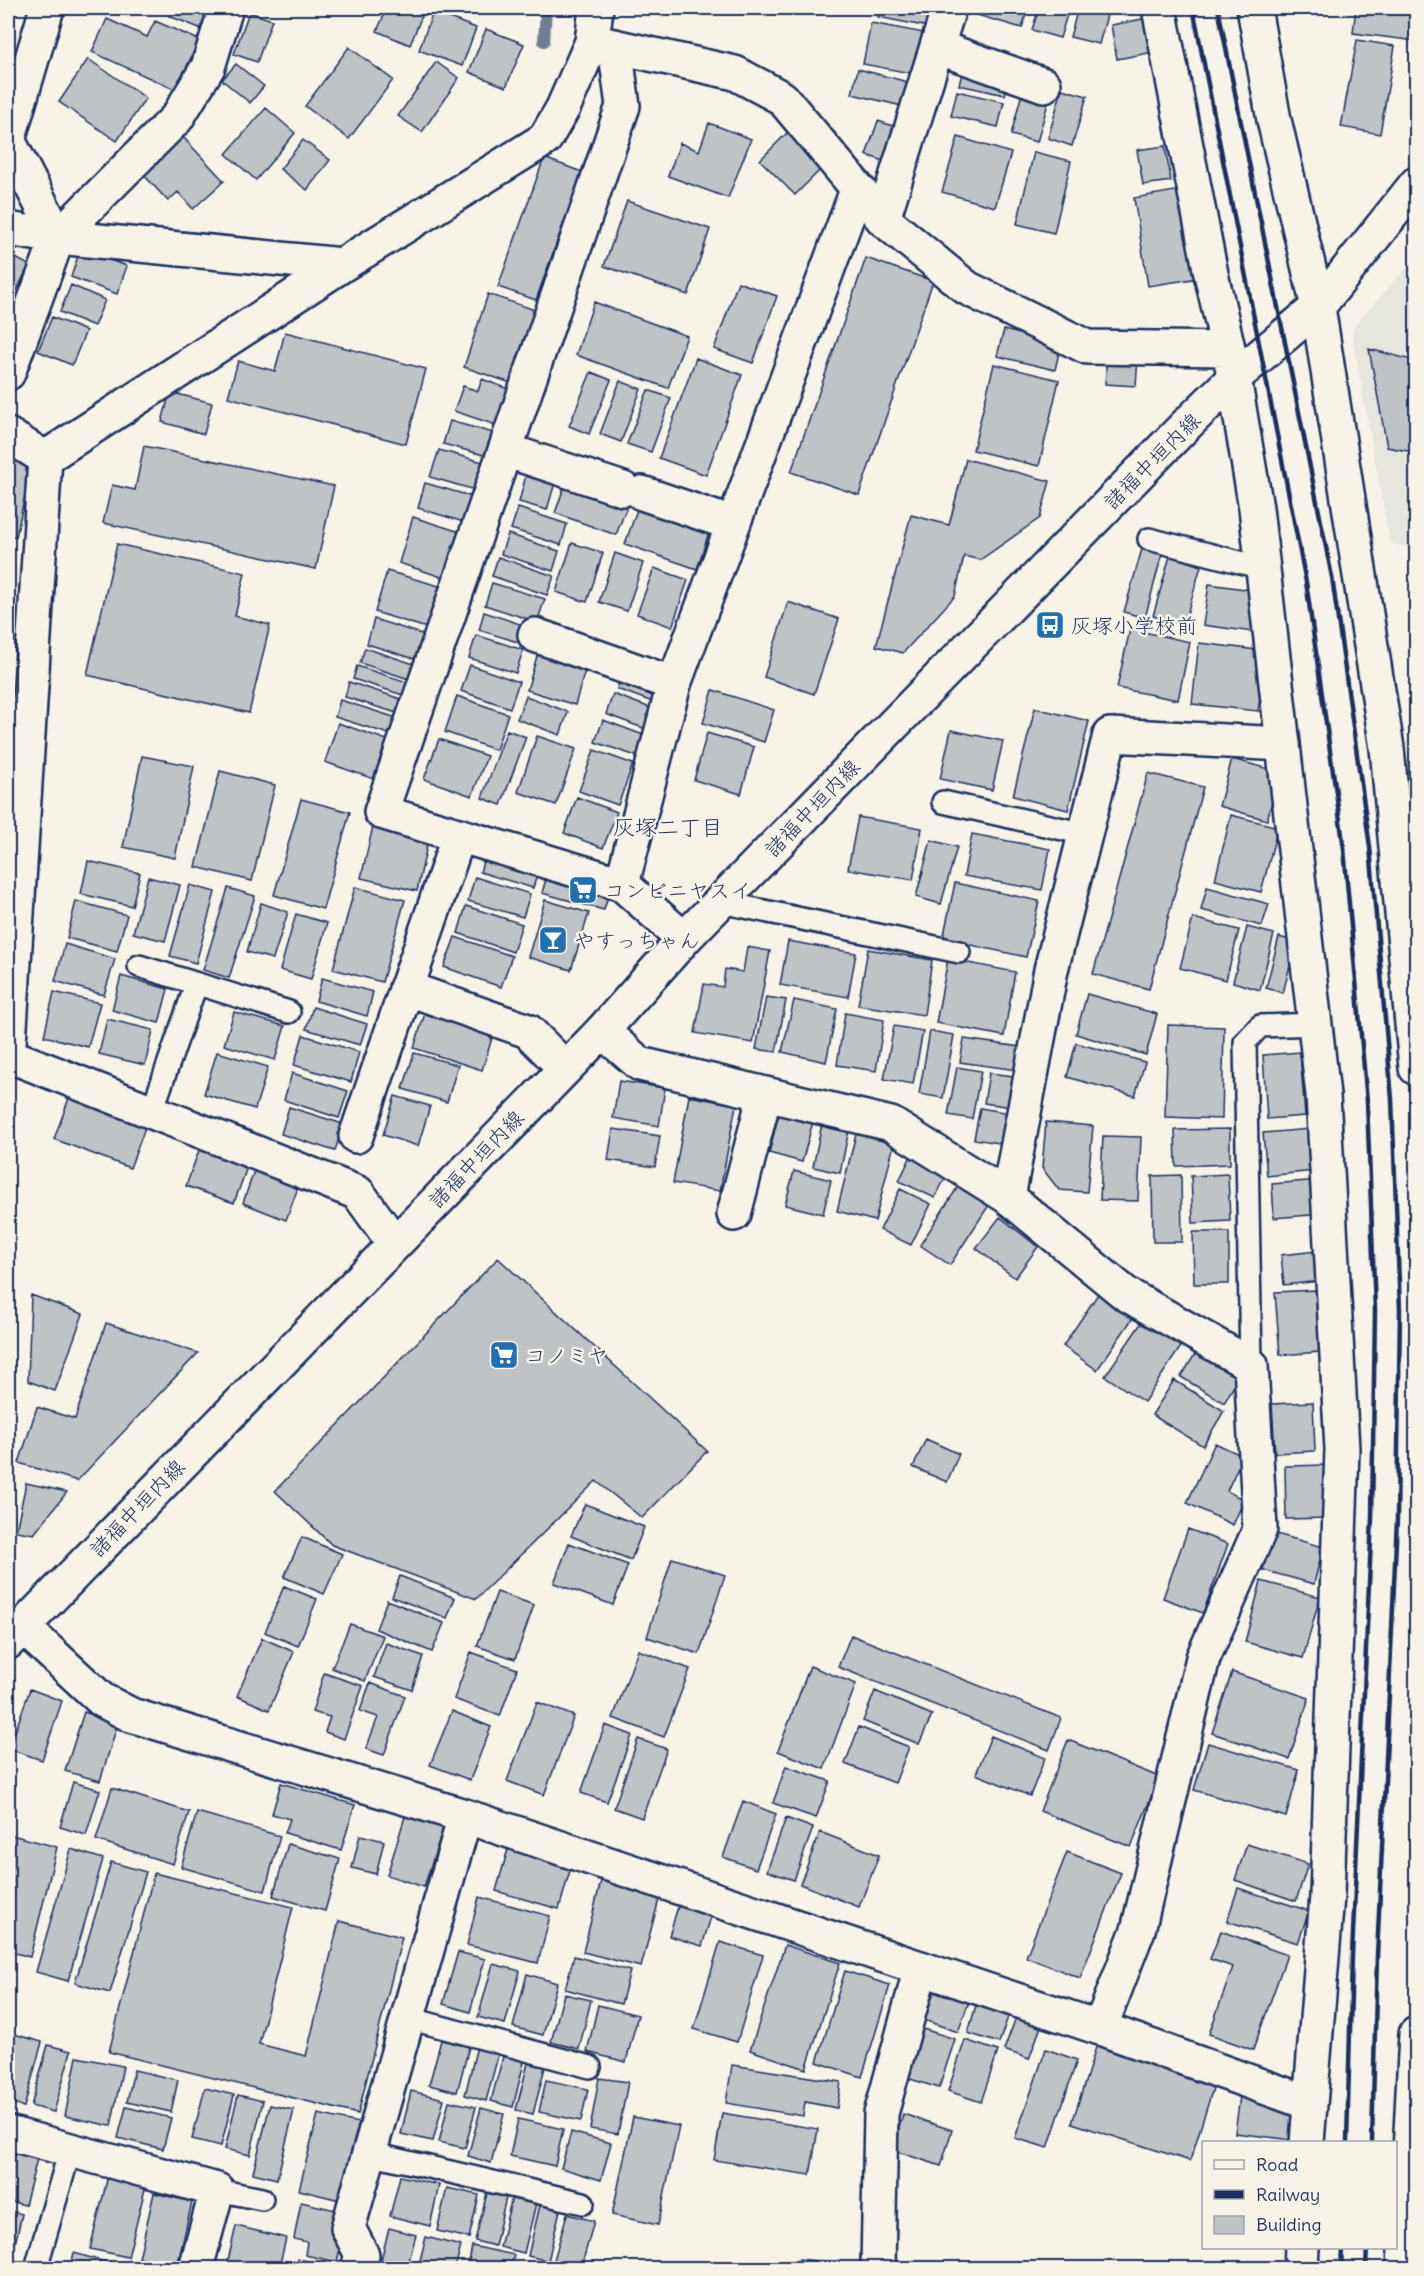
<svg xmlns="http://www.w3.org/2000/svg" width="1424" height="2276" font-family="Delius,'Klee One',sans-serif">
<rect width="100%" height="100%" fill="#f7f3e8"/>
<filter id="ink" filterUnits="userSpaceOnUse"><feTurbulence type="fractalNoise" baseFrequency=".0167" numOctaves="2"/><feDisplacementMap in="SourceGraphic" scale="12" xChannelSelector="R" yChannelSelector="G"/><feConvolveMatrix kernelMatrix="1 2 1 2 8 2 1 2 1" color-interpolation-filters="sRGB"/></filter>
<g filter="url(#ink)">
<path fill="#e6e5de" d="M1416,257V550L1390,543L1352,335L1355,325Z"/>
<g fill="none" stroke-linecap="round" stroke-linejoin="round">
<path stroke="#727c95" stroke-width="12" d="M544,41L546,8"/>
</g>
<path fill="#c0c3c5" stroke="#1b2f5e" stroke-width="1.5" d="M8,8H15L8,26Z
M172,8H210L202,29L169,16Z
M387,8H425L410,45L377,31Z
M880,8H933L929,27L878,17Z
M979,8H1028L1022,28L977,15Z
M1039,8H1069L1060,38L1032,30Z
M1078,8H1109L1099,44L1070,37Z
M1119,8H1146V10L1120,14Z
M1356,8H1416V41L1353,33Z
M249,12L272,20L257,62L234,54Z
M433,12L476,28L462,66L419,50Z
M1148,18L1154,52L1117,59L1111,25Z
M107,19L147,37L155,21L199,40L176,90L92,52Z
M871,23L924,33L915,74L863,64Z
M486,29L524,44L506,87L469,72Z
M1357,40L1395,46L1380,134L1341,127Z
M349,47L393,80L349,139L305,106Z
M88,59L146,98L117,141L59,102Z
M436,62L459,78L422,132L398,116Z
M236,64L264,86L250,103L222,80Z
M964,66L1009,76L1005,95L959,85Z
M858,69L908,82L902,106L852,94Z
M1023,89L1050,96L1037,142L1011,135Z
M1062,89L1087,96L1072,146L1048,138Z
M957,91L1004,102L998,127L951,116Z
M266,108L295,133L256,180L226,154Z
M878,121L896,127L884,161L866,155Z
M709,123L751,139L728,198L668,176L680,143L699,151Z
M790,130L825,165L795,195L760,160Z
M183,137L224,181L193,209L178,192L168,201L143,174Z
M958,137L1011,153L995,207L942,192Z
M303,140L330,160L307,190L280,169Z
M1165,146L1171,181L1143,185L1137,150Z
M1034,152L1071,161L1054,233L1017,224Z
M544,158L582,172L536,300L498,287Z
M1186,189L1199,278L1148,286L1134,198Z
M627,201L710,229L688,295L604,266Z
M80,250L127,266L117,294L71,277Z
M8,254L29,265L8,309Z
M866,258L933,281L859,495L791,472Z
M738,282L777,296L753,363L714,349Z
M71,285L105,300L94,326L60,312Z
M488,294L535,310L511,383L464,367Z
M594,302L687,336L668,388L576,355Z
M52,317L86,331L72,365L38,351Z
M1004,330L1061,344L1055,370L997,356Z
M285,332L426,369L406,444L228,397L238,361L275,371Z
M1369,349L1416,361V434L1414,452L1387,447Z
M1107,356L1138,357L1136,386L1105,384Z
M696,358L742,375L706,475L659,458Z
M994,364L1059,380L1039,466L973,450Z
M591,372L611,380L589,434L569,426Z
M482,379L511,390L499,426L454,411L463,386L478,391Z
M620,381L641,389L621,442L600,434Z
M648,390L671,398L651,452L627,444Z
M170,392L212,403L204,434L162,422Z
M450,421L497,434L491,457L443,444Z
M144,446L334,486L316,569L103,523L112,485L135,490Z
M439,450L490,464L482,492L430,477Z
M8,457L32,462L16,537L8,535Z
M966,459L1050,481L1040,518L980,560L964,556L955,596L903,653L876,646L911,515L949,525Z
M529,464L558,472L547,510L519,502Z
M567,479L629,501L616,535L555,513Z
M425,483L474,497L467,523L418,508Z
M640,501L711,526L697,569L625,544Z
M518,508L567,524L561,545L511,529Z
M413,517L460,532L445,578L399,563Z
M508,534L559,551L553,571L501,554Z
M572,543L603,553L587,602L556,592Z
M117,544L245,573L235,616L270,625L249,713L87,675Z
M1142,549L1162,554L1145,618L1124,612Z
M615,553L643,563L627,611L599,602Z
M1170,556L1201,566L1184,625L1153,616Z
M498,557L554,576L547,595L492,576Z
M654,568L688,580L672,627L637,614Z
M387,571L446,588L433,630L375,612Z
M492,583L545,599L537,622L485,605Z
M1209,584L1259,591L1253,632L1203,625Z
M788,602L839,619L814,694L764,677Z
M484,612L529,627L524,644L479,630Z
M374,619L428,636L421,661L367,644Z
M1130,629L1190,642L1178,700L1117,688Z
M476,635L523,650L516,673L469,658Z
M1199,643L1266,651L1258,711L1192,704Z
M540,646L588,660L575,705L527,690Z
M365,648L417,665L412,680L360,663Z
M470,665L519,682L510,708L461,691Z
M357,666L410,683L406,696L353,679Z
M622,672L664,688L658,704L617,689Z
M349,682L404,700L400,714L345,697Z
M713,690L774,710L764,742L703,723Z
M613,694L656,710L648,730L606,714Z
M457,696L508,714L496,750L445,732Z
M526,696L568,712L560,735L517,719Z
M340,700L397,718L392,735L335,717Z
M1035,708L1089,721L1068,810L1013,796Z
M603,720L646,736L639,757L595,742Z
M338,723L387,740L374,779L325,762Z
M507,730L526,737L501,805L482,798Z
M951,730L1003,741L992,790L940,779Z
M707,733L754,747L741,794L694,780Z
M537,736L576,749L556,805L518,792Z
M439,739L487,756L472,796L424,779Z
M594,750L633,764L618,805L579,791Z
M142,756L194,766L175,858L123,847Z
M1232,759L1280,772L1267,820L1219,806Z
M220,771L275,785L252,881L196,867Z
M1148,773L1203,787L1149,989L1093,974Z
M577,797L617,812L603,848L564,833Z
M301,799L350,812L323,909L274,895Z
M1231,815L1278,827L1261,892L1215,880Z
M858,817L922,828L913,880L848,869Z
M374,822L429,836L417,891L361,878Z
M972,834L1050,849L1042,890L964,876Z
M931,840L957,847L941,904L916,897Z
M487,849L540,865L533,888L480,872Z
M88,861L140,873L132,906L81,894Z
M548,872L610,889L604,910L542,893Z
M148,877L180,885L165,941L133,933Z
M475,877L530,894L523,917L468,901Z
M955,883L1039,901L1026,957L943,939Z
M190,885L215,892L196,963L170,956Z
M355,887L405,900L382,982L333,969Z
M1207,887L1269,904L1262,926L1201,910Z
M228,888L255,896L229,978L203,970Z
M545,900L589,913L571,970L528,957Z
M76,901L127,915L117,951L67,938Z
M261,903L288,912L273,959L247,952Z
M466,906L522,924L513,952L458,933Z
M296,914L327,923L311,979L280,970Z
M1193,918L1239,930L1226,980L1180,968Z
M1247,927L1274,934L1260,990L1233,982Z
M455,937L512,956L501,987L444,967Z
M1279,937L1296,942L1283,993L1266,988Z
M788,941L856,953L848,997L780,985Z
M65,944L115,959L104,995L55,981Z
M747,947L770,951L753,1043L695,1033L704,984L723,987L725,969L743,972Z
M868,949L932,960L924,1015L858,1005Z
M948,959L1015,972L1004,1036L936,1023Z
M121,976L168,989L159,1023L112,1010Z
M322,978L373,992L367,1016L316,1001Z
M54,992L100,1003L88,1047L44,1036Z
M1087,994L1157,1014L1146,1055L1076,1034Z
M766,997L786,1000L776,1052L756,1049Z
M794,1000L837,1009L826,1062L782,1052Z
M313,1007L367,1024L360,1045L306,1029Z
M426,1010L494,1032L482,1070L414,1048Z
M234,1012L285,1026L275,1060L224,1045Z
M845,1013L884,1020L876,1071L837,1065Z
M107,1019L153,1030L145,1065L99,1054Z
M1168,1025L1224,1027L1222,1119L1165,1117Z
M894,1026L923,1031L913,1084L884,1079Z
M930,1031L954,1035L943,1098L919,1094Z
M303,1035L359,1052L351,1082L294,1065Z
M964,1039L1020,1047L1017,1070L960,1062Z
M1076,1043L1145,1062L1135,1096L1067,1077Z
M217,1052L268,1067L255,1109L204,1094Z
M1300,1052L1305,1116L1267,1119L1263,1055Z
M414,1053L458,1065L447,1102L403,1089Z
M957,1067L981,1071L972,1119L948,1115Z
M292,1073L348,1091L339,1118L284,1100Z
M989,1073L1022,1077L1018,1108L984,1103Z
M619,1081L665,1088L659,1126L613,1118Z
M72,1090L148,1120L130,1168L54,1139Z
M395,1096L430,1106L418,1146L383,1135Z
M689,1096L736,1105L720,1191L673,1183Z
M289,1107L343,1124L335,1151L281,1134Z
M980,1108L1016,1114L1011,1145L974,1139Z
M780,1109L814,1118L802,1162L769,1153Z
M823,1119L850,1125L840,1173L813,1167Z
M1046,1122L1093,1126L1087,1192L1059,1190L1042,1168Z
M613,1129L660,1136L655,1167L608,1160Z
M1230,1129V1164L1176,1166L1175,1130Z
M1310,1129L1314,1171L1267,1176L1263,1133Z
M856,1134L894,1144L875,1221L837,1211Z
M1103,1136L1141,1137L1138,1201L1100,1200Z
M202,1142L250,1159L234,1203L186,1186Z
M913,1152L949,1170L935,1198L899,1181Z
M255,1168L299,1185L286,1220L243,1203Z
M794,1171L831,1180L823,1214L785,1205Z
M1228,1174L1230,1221L1193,1223L1191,1176Z
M1181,1175L1182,1242H1153L1152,1176Z
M1319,1180L1322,1214L1274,1218L1272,1184Z
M961,1182L991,1202L950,1265L920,1245Z
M900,1189L931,1204L911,1245L880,1230Z
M1000,1217L1038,1247L1015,1278L976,1248Z
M1193,1232H1229V1284H1194Z
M1317,1251L1320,1281L1284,1285L1281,1255Z
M498,1258L707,1451L642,1518L596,1481L476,1599L332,1545L275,1491Z
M1102,1288L1137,1312L1097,1370L1063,1346Z
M1316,1290L1320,1352L1280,1355L1275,1292Z
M31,1295L83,1314L55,1391L28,1381Z
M1146,1316L1184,1342L1144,1402L1105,1376Z
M106,1323L198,1353L77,1481L19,1463L37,1407L75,1419Z
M1200,1346L1242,1372L1224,1403L1181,1377Z
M1174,1380L1224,1411L1203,1446L1152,1415Z
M1313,1402L1315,1451L1275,1453L1272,1404Z
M926,1439L959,1454L947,1482L913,1467Z
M1215,1443L1243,1456L1227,1491L1244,1500L1233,1525L1187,1503Z
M1329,1465V1518L1286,1519L1285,1466Z
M26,1483L67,1492L34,1534L16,1531Z
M585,1504L644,1527L631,1560L571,1536Z
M1188,1529L1228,1544L1203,1613L1163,1598Z
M1273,1533L1323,1547L1314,1584L1263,1570Z
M302,1537L342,1554L324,1594L284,1577Z
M569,1543L628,1565L613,1605L554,1583Z
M672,1558L725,1575L699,1654L647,1637Z
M400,1576L455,1598L447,1618L392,1597Z
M1261,1581L1320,1597L1303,1658L1245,1642Z
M284,1586L317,1599L298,1646L265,1632Z
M497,1592L534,1605L515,1659L477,1646Z
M387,1600L444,1623L432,1652L376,1629Z
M350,1624L383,1636L365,1681L332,1668Z
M851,1635L1061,1718L1049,1750L838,1667Z
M262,1638L294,1652L269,1710L237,1696Z
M386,1643L423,1656L412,1690L374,1677Z
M638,1650L690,1669L664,1737L613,1718Z
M471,1652L517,1669L500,1716L454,1699Z
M810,1666L856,1684L824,1769L778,1751Z
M1232,1672L1309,1698L1289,1759L1212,1733Z
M324,1673L363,1686L344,1739L325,1732L330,1717L312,1712Z
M370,1683L405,1696L384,1755L366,1749L378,1717L360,1711Z
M30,1689L62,1701L42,1760L9,1749Z
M875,1691L932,1715L919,1744L863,1721Z
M537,1702L574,1716L544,1795L507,1781Z
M452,1711L491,1727L470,1780L430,1765Z
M84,1712L118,1723L100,1781L65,1771Z
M605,1725L632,1735L607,1802L581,1793Z
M859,1727L909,1747L895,1783L845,1764Z
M991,1736L1045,1758L1030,1796L976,1774Z
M638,1739L667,1749L642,1818L614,1808Z
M1068,1740L1159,1777L1131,1847L1040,1811Z
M1208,1743L1299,1770L1286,1817L1194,1790Z
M786,1766L830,1781L816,1818L773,1803Z
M73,1782L100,1790L86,1835L60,1827Z
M281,1783L355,1805L341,1850L285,1833L290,1819L272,1814Z
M112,1788L189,1812L173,1864L96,1840Z
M743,1801L776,1814L756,1869L723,1857Z
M408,1807L446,1819L424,1887L387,1875Z
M197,1812L280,1836L265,1891L181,1867Z
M786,1818L813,1828L794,1880L767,1871Z
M820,1832L879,1855L859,1907L800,1884Z
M8,1834L57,1847L30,1957L8,1951Z
M360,1835L384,1841L376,1874L352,1868Z
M510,1842L573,1860L559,1909L496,1891Z
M288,1844L340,1859L325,1911L273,1896Z
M1247,1844L1308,1864L1296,1901L1235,1880Z
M71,1849L103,1859L68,1981L36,1972Z
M1067,1852L1121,1873L1080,1978L1026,1957Z
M111,1862L146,1872L110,1993L75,1983Z
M154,1873L293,1907L259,2044L306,2056L339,1921L402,1937L358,2114L109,2052Z
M602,1877L661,1892L641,1967L583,1952Z
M1238,1888L1309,1911L1298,1943L1227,1921Z
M479,1897L550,1916L538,1963L467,1945Z
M681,1897L714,1907L702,1946L669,1936Z
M1221,1931L1287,1955L1253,2050L1209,2034L1233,1967L1210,1959Z
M720,1942L763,1955L737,2042L694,2029Z
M785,1945L840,1963L806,2069L750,2050Z
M458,1952L485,1959L470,2012L443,2004Z
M574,1956L630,1971L621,2004L565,1989Z
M493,1964L520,1971L505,2024L478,2017Z
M845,1971L890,1985L862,2077L817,2062Z
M527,1974L557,1983L543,2035L513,2027Z
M952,1986L972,1993L958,2032L924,2020L934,1992L948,1997Z
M564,1994L591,2000L579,2049L551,2042Z
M979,1995L1012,2005L999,2043L968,2033Z
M598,2005L638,2015L626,2062L587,2052Z
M1019,2009L1044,2018L1029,2059L1004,2050Z
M923,2029L955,2039L939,2088L907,2078Z
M10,2033L42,2042L24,2107L8,2103Z
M441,2040L469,2047L457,2092L429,2085Z
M965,2040L998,2051L981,2102L948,2091Z
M1098,2041L1216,2079L1190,2161L1072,2123Z
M48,2045L71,2051L54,2112L31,2106Z
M477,2046L499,2052L486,2101L465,2095Z
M1046,2049L1077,2060L1048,2148L1015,2138Z
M504,2053L525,2058L513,2107L491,2101Z
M77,2057L123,2066L111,2126L65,2116Z
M528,2063L545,2067L533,2114L516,2110Z
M732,2065L841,2082L837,2108L805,2102L803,2116L726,2103Z
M134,2070L178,2080L171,2112L127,2102Z
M599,2078L628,2082L618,2134L590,2129Z
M546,2080L588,2089L581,2121L539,2112Z
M205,2088L234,2095L221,2146L192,2139Z
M411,2091L444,2099L433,2141L401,2134Z
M238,2095L263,2101L250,2155L225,2149Z
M1240,2096L1297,2103L1293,2140L1235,2133Z
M449,2101L476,2107L465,2148L439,2142Z
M270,2105L294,2110L277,2179L253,2173Z
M126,2107L171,2118L163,2149L118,2138Z
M481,2108L504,2114L491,2163L468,2156Z
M722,2113L818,2129L810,2175L714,2160Z
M318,2114L363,2124L344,2201L299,2190Z
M903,2114L952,2130L941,2166L892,2150Z
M633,2117L679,2126L658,2225L612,2215Z
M518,2119L563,2129L555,2166L510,2156Z
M571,2132L611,2143L601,2180L561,2168Z
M8,2148L38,2155L25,2205L8,2201Z
M108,2176L146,2185L128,2257L90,2249Z
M400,2176L439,2185L430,2226L390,2216Z
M447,2188L479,2195L469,2238L437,2231Z
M154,2193L192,2202L177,2267L139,2258Z
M487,2193L506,2197L495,2246L475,2241Z
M512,2197L536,2203L524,2253L500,2247Z
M301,2202L340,2211L334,2242L341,2244L337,2262L305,2255L307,2242L294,2239Z
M540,2205L560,2210L548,2261L528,2256Z
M8,2210L22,2214L10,2266H8Z
M567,2214L594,2221L581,2268L552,2267Z
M236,2226L286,2238L279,2268H241L227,2265Z
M389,2228L416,2235L407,2268H379Z
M426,2237L461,2246L455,2268H418Z
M472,2246L514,2255L511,2268H468Z
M74,2253L123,2267V2268H70Z
M298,2259L341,2268H296Z
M799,2259L845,2264L844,2268H798Z
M520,2263L540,2268H519Z
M905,2266H952V2268H905Z"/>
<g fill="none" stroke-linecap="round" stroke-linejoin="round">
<g stroke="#1b2f5e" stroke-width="26">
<path id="service" d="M1149,539L1263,568
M943,802L1085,834
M721,902L959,952
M139,966L289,1012
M152,1111L196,985
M1251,1365L1245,1042L1260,1026L1314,1024
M408,2018L590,2067
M369,2153L583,2203
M217,2190L262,2199
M36,2268L70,2150"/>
</g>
<g stroke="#1b2f5e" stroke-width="38">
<path id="minor" d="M47,8L8,140L58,237
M1159,8L1211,274L1233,370
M1254,8L1274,120L1318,307
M596,42L735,73L782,98L883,219L967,288L1087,347L1228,349
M615,46L623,106L381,812L622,884L684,939
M937,47L1044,85
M883,219L949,8
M8,229L58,237L342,265
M8,373L58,237L177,118L208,67L226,8
M8,435L45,458
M505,450L623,489
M45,458L342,265L545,139L563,108L592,42L596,8
M642,493L733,524
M535,635L674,684
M622,884L674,684L857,190
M406,988L528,1031L565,1068
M602,1031L640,1064L891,1124L1008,1197L1126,1294L1251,1365L1260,1529L1203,1658L1138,1930L1100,2028
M8,1055L358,1193L394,1243
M8,1060L45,458
M356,1136L459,835
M1008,1197L1051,970L1110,735L1283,744
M734,1214L765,1094
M23,1627L102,1700L131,1715L465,1816L1100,2028L1309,2103
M8,2133L217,2190L196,2268
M358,2268L362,2255L348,2228L465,1816
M878,2268L881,2114L921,1968"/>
</g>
<g stroke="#1b2f5e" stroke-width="38">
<path id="tertiary" d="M1318,307L1387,748L1416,1068
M1234,378L1256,508L1323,1095L1342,1449L1327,1896L1307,2142
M8,1642L602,1031L684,939L1185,426L1234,378L1318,307L1416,184
M1301,2268L1302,2248
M1404,2268L1416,2034"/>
</g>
<use href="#service" stroke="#f7f3e8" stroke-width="21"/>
<use href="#minor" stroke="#f7f3e8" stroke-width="33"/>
<use href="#tertiary" stroke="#f7f3e8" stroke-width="33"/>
<path stroke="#1b2f5e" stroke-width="4.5" d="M1193,8L1306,582L1344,849L1367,1101L1375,1310L1372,1518L1352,1955L1347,2142
M1218,8L1332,577L1370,847L1392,1099L1400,1310L1397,1519L1377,1956L1372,2142
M1341,2268L1342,2248
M1366,2268L1367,2248"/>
</g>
</g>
<defs>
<g id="bus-square" transform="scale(1.5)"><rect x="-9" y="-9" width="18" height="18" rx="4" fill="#1f6fb2" stroke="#f7f3e8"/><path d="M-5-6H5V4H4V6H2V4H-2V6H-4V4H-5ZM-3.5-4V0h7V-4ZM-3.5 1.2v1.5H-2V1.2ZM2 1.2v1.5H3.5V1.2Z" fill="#fff"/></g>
<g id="supermarket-square" transform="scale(1.5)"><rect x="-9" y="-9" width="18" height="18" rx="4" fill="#1f6fb2" stroke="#f7f3e8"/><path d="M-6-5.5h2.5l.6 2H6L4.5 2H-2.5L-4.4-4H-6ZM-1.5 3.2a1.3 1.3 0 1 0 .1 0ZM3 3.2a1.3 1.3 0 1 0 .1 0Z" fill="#fff"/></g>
<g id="bar-square" transform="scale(1.5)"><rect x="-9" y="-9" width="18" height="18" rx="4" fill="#1f6fb2" stroke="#f7f3e8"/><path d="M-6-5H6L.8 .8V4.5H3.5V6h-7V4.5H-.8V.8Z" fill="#fff"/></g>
</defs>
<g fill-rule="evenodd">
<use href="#bus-square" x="1050" y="625"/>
<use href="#supermarket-square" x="583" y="890"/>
<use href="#bar-square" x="553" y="940"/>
<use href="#supermarket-square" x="504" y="1355"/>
</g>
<g text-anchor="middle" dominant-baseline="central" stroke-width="5" stroke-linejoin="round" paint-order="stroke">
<g font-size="21" fill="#1b2f5e" stroke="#f7f3e8">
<text transform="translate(1152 461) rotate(-45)">諸福中垣内線</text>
<text transform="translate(812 808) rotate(-46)">諸福中垣内線</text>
<text transform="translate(476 1159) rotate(-46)">諸福中垣内線</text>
<text transform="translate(137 1508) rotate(-46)">諸福中垣内線</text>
</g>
<g font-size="21" fill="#1b2f5e" stroke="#f7f3e8" text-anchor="start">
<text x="1071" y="625">灰塚小学校前</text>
<text x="604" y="890">コンビニヤスイ</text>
<text x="574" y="940">やすっちゃん</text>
<text x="525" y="1355">コノミヤ</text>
</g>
<g font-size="22" fill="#1b2f5e" stroke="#f7f3e8">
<text x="668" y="827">灰塚二丁目</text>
</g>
</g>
<rect width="1424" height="2276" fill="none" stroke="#f7f3e8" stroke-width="30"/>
<rect x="15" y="15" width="1394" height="2246" fill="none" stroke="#1b2f5e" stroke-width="2" filter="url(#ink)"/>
<rect x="1202" y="2141" width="195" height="108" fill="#f7f3e8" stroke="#9fa5b1" stroke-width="1.5"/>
<rect x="1214" y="2160" width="30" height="9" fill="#f7f3e8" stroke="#9fa5b1" stroke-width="1.5"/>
<text x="1256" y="2171" font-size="18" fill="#1b2f5e">Road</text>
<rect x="1214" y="2190" width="30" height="9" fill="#1b2f5e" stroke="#9fa5b1" stroke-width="1.5"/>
<text x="1256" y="2201" font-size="18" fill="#1b2f5e">Railway</text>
<rect x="1214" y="2216" width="30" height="18" fill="#c0c3c5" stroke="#9fa5b1" stroke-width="1.5"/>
<text x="1256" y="2231" font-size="18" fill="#1b2f5e">Building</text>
</svg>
